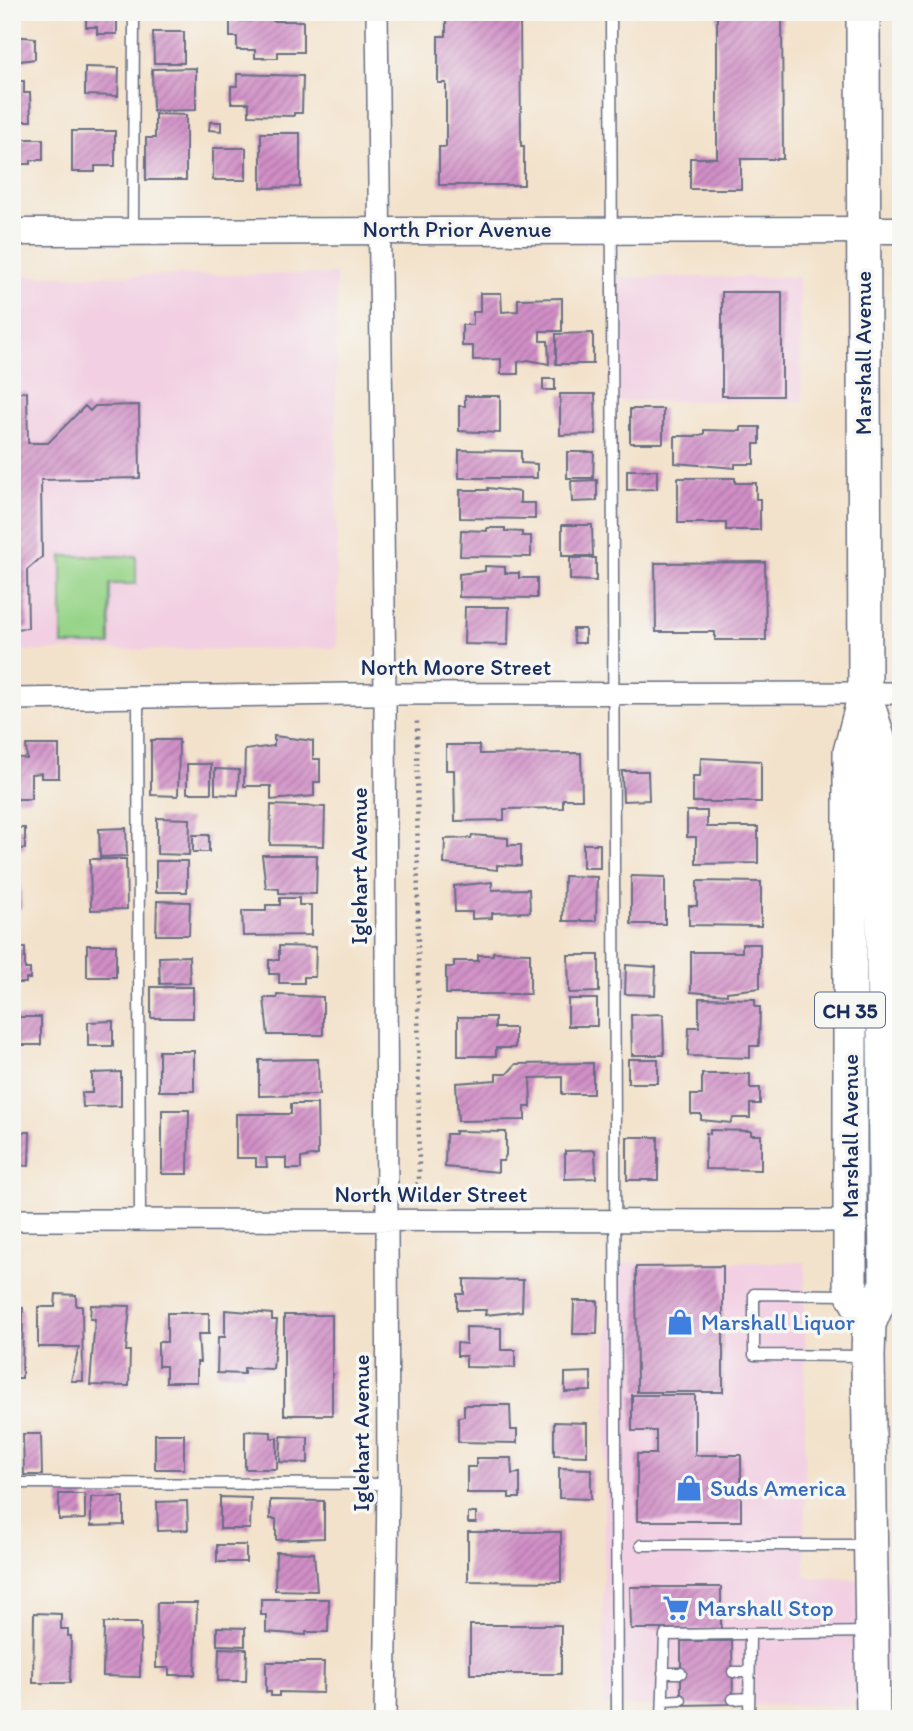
<svg xmlns="http://www.w3.org/2000/svg" width="913" height="1731" font-family="Itim,sans-serif">
<defs>
<pattern id="building-hatch" width="6" height="6" patternUnits="userSpaceOnUse" patternTransform="scale(1.75)"><rect width="6" height="6" fill="#d18fc6"/><path d="M-1 1l2-2M0 6l6-6M5 7l2-2" fill="none" stroke="#a975a4"/></pattern>
</defs>
<rect width="100%" height="100%" fill="#f6f6f2"/>
<filter id="ink" filterUnits="userSpaceOnUse"><feTurbulence type="fractalNoise" baseFrequency=".0143" numOctaves="2"/><feDisplacementMap in="SourceGraphic" scale="14" xChannelSelector="R" yChannelSelector="G"/><feConvolveMatrix kernelMatrix="1 2 1 2 8 2 1 2 1" color-interpolation-filters="sRGB"/></filter>
<filter id="wash" filterUnits="userSpaceOnUse"><feTurbulence type="fractalNoise" baseFrequency=".00686" numOctaves="4" result="noise"/><feDisplacementMap in="SourceGraphic" scale="28" xChannelSelector="R" yChannelSelector="G"/><feGaussianBlur stdDeviation="1.57" result="paint"/><feColorMatrix in="noise" values="0 0 0 0 0 0 0 0 0 0 0 0 0 0 0 0 0 1.4 0 .05"/><feComposite in="paint" operator="in"/></filter>
<g filter="url(#wash)">
<rect width="100%" height="100%" fill="#f3e2cb"/>
<path fill="#f2cfe2" d="M336,274L337,648L12,651V276Z
M618,277H799L802,401H618Z
M805,1262V1577L901,1581V1705L604,1706L603,1583L609,1263Z"/>
<path fill="#97d488" stroke="#598273" stroke-width="2" d="M12,303H17L16,386H12Z
M62,556H136V584H110V645H62Z"/>
<g id="blocks">
<path fill="url(#building-hatch)" d="M86,12H117V34H97V27H86Z
M446,12H520L521,146H524V185H439V147H446V83H438V36H446Z
M717,12H782L783,159H741V189H690V158H717Z
M250,16H273V21H303V52H278V58H255V50H237V37H230V21H250Z
M153,32H184V63H154Z
M12,36L35,38V59L12,62Z
M85,67L119,68L118,96L85,95Z
M196,68V110L153,111L152,69Z
M237,74L303,76L302,113H294V116L249,115V103H231V86H237Z
M12,81H24V93H30L31,121H12Z
M155,114L186,115V180H146V138H155Z
M210,122H221V131L209,130Z
M72,131H115V166H95V172H72Z
M261,133H300V187L261,188Z
M12,139H43V160H31V164H12Z
M213,148H246V180H213Z
M722,292H782V396H722Z
M480,293H501L502,312L518,311V299L562,298V331H540V341H548L549,364L528,360L518,362V374H501V359L473,360V346H462V325H473V312H480Z
M593,333V364H556V334Z
M543,379H555V390H543Z
M12,392H27L28,443H48L85,406L90,411L95,406L139,405L140,478L41,480L42,557L27,570L28,628L12,629Z
M560,394H595L596,434L560,435Z
M465,396H500V433L459,431V406H465Z
M630,409H663V443H630Z
M741,427H760V444H754V464H735V468L675,463V436H695L704,434V430L741,431Z
M459,450L521,451V463L537,464V478H459Z
M567,452H594L593,478H567Z
M627,470H657V489L627,490Z
M678,478H735V483H756V499H760V530H726V523H678Z
M597,480V501L572,502L571,481Z
M488,488L520,492V503H535V519L460,518V490H488Z
M562,525H592L593,556H562Z
M487,528H505V531L522,532V536H531V557L460,556L461,530L487,531Z
M570,558H596V581L570,580Z
M765,562L766,640H715V632H656L655,563Z
M485,566L505,567V573H519V578H537V598L459,597V574L485,571Z
M465,607H509L508,645L464,644Z
M573,629H585V643H574Z
M274,736L313,741V759H320V782H314V796L271,800V786H244L245,750L274,746Z
M151,740H179L178,796L151,795Z
M26,745H59V778H41V773L31,774V799H12V756L27,759Z
M446,745H479L480,754L581,753L582,799H563V808L504,809V820L455,821L454,770H446Z
M701,758L761,761V802H693V776H700Z
M187,764H211V793H187Z
M215,769L239,770L238,795L215,794Z
M622,771H648L649,800L623,801Z
M271,805L325,807L324,846L270,845Z
M687,811H707V827H758V863L696,864V837H687Z
M157,818L190,819L189,855L157,854Z
M12,828H25V849L12,848Z
M126,828L127,856L100,857L99,829Z
M193,835H209V852H193Z
M472,835L508,838V845H521V866L497,865V870L444,864L445,839L471,838Z
M583,844H600V868H583Z
M262,855H317L316,894L279,893V889L266,888Z
M90,859H126L127,909L91,910Z
M156,861H187V892H156Z
M564,876L597,877L596,921H563Z
M631,876L665,877V924H631Z
M20,877L22,908H12V878Z
M697,881L761,882V926L689,925V906H697Z
M492,882V890L529,889L530,912L492,913V918L472,919V912H455L454,886Z
M280,898H299V905H311V935L243,936L242,911H266V905H280Z
M157,901L190,902L189,935H156Z
M742,944H760V988L727,992V995L691,992V952H742Z
M87,945H116V977H87Z
M279,946L316,947L315,977H304V983H279V974H269V960H279Z
M12,948H25V969H30V979H26V983H12Z
M493,952L530,953V994H446V967H454V961H478V955H493Z
M568,955H599V992L569,993Z
M189,956L190,983L160,984L159,957Z
M626,965L656,967L655,995L625,994Z
M151,987H193V1018H151Z
M277,995L323,997V1035H268L264,998H277Z
M699,998L755,999V1007H760L759,1046H750V1058L688,1056L689,1027H699Z
M568,999H597V1026H568Z
M663,1014L664,1055H632L631,1015Z
M12,1017H41V1045H12Z
M458,1017H495V1028H515V1048H496V1056H458Z
M113,1021V1046H88V1022Z
M159,1051H194V1091H159Z
M318,1059L319,1095L259,1096V1060Z
M628,1059H658V1083H628Z
M593,1063V1094H562V1077L530,1078L531,1107H525V1120L458,1121L456,1083L496,1080V1074H507L516,1064Z
M12,1065H17V1092H12Z
M121,1072V1106L83,1107L82,1093H92V1073Z
M702,1074H750V1088H760V1104H750V1118H733L731,1123L701,1120V1114H691V1095H702Z
M291,1104H317L318,1155L301,1158V1169H286V1158H266L267,1167H256V1158H236V1114H291Z
M162,1110H189L188,1174H162Z
M710,1130L751,1131V1135H761V1170L705,1169L706,1133L710,1134Z
M455,1131L506,1132V1155L503,1161H498V1172L445,1167L446,1134H455Z
M12,1132H30L29,1166L12,1165Z
M627,1137H658V1180H627Z
M595,1150L596,1178L565,1179V1151Z
M723,1266V1392H637L636,1267Z
M464,1279L523,1280L522,1311L485,1315L486,1310H457V1294H464Z
M56,1294L76,1295V1306H82L83,1381H71L79,1347H38V1307H55Z
M574,1301H598L597,1334H573Z
M91,1305L130,1306L126,1351H130L129,1386L90,1385L95,1319H90Z
M12,1307L23,1308L22,1378H12Z
M225,1310L272,1314V1320H277L273,1369L244,1368V1374L217,1373L218,1337H225Z
M167,1313H209V1334H198L200,1362H197V1382H166V1366H158V1342H167Z
M284,1315H332V1415H284Z
M466,1327L501,1328V1350H515V1368L466,1367V1356H457V1343L466,1344Z
M591,1372V1391L565,1392V1373Z
M632,1395H695V1455H741V1521H637V1454H656V1431H632Z
M464,1405H510L511,1430H517V1443L458,1442V1417L464,1416Z
M554,1422L587,1423V1456L554,1455Z
M245,1431L271,1432V1438H277V1469H245Z
M23,1434H41L42,1475H24Z
M155,1434H184V1469H155Z
M281,1436L308,1437V1463L280,1462Z
M476,1458H511L512,1474L520,1473V1498H509V1493H467V1467H476Z
M559,1468L591,1469V1499L559,1498Z
M59,1494H85V1519L59,1520Z
M91,1497H124V1525L91,1526Z
M220,1497L251,1498L250,1529H220Z
M270,1500L324,1501V1538L276,1540V1519H270Z
M187,1501L188,1530L158,1531L157,1502Z
M468,1513H476V1523H468Z
M468,1532H561V1582L468,1581Z
M217,1545H246V1562H217Z
M276,1552L314,1553L317,1591L275,1590Z
M630,1587H721V1629H631Z
M261,1599H329L328,1632H306V1635L266,1632V1615H261Z
M157,1603H197L195,1675H169V1668H156Z
M34,1613L61,1614V1629H68V1636H71L70,1683H33Z
M104,1623H141L140,1677L103,1676Z
M470,1625H561V1674H470Z
M217,1627L245,1628V1646L217,1645Z
M681,1641H732L733,1704L681,1705Z
M219,1648L247,1649L246,1681H218Z
M266,1662H324L323,1693L279,1692V1696H271V1692H266Z"/>
</g>
</g>
<g filter="url(#ink)">
<use href="#blocks" fill-opacity="0" stroke="#676e84" stroke-width="2"/>
<g fill="none" stroke-linecap="round" stroke-linejoin="round">
<g stroke="#676e84" stroke-width="13">
<path id="service" d="M611,12L617,1719
M133,232L134,12
M138,699L140,1220
M847,1295L754,1294V1355L865,1356
M12,1483L388,1484
M641,1545H868
M733,1672H749
M663,1673H681
M733,1699L749,1698
M663,1701L681,1700
M662,1719L665,1635L869,1632
M749,1719L750,1634"/>
</g>
<g stroke="#676e84" stroke-width="24">
<path id="minor" d="M377,12L385,695L388,1484L385,1719
M12,699L349,694L901,693
M12,1220L850,1221"/>
</g>
<g stroke="#676e84" stroke-width="29">
<path id="tertiary" d="M12,232L901,230"/>
</g>
<g stroke="#676e84" stroke-width="36">
<path id="primary" d="M863,12L865,694L850,752V1282L853,1295L869,1324
M865,694L882,751V788L886,1284L869,1324L868,1356L873,1719"/>
</g>
<path stroke="#676e84" stroke-width="4.5" stroke-dasharray="2 5" stroke-linecap="butt" d="M412,1190L419,1182L417,720"/>
<use href="#service" stroke="#fff" stroke-width="10"/>
<use href="#minor" stroke="#fff" stroke-width="21"/>
<use href="#tertiary" stroke="#fff" stroke-width="26"/>
<use href="#primary" stroke="#fff" stroke-width="33"/>
</g>
</g>
<defs>
<g id="shop-bare" transform="scale(2.1)"><path d="M-5-2.5h2.3a2.7 3.5 0 0 1 5.4 0H5L5.5 6h-11ZM-1.5-2.5h3a1.5 2.3 0 0 0-3 0Z" fill="#3f7fe0" stroke="#f6f6f2" stroke-width="2.5" paint-order="stroke"/></g>
<g id="supermarket-bare" transform="scale(2.1)"><path d="M-6-5.5h2.5l.6 2H6L4.5 2H-2.5L-4.4-4H-6ZM-1.5 3.2a1.3 1.3 0 1 0 .1 0ZM3 3.2a1.3 1.3 0 1 0 .1 0Z" fill="#3f7fe0" stroke="#f6f6f2" stroke-width="2.5" paint-order="stroke"/></g>
</defs>
<g fill-rule="evenodd">
<use href="#shop-bare" x="680" y="1322"/>
<use href="#shop-bare" x="689" y="1488"/>
<use href="#supermarket-bare" x="676" y="1608"/>
</g>
<g text-anchor="middle" dominant-baseline="central" stroke-width="7" stroke-linejoin="round" paint-order="stroke">
<rect fill="#f6f6f2" stroke="#5d6b8a" stroke-width="2" x="815" y="992.5" width="70" height="35" rx="5"/>
<g font-size="21" font-weight="bold" fill="#1b2f5e">
<text x="850" y="1010">CH 35</text>
</g>
<g font-size="23" fill="#1b2f5e" stroke="#f6f6f2">
<text x="457" y="229">North Prior Avenue</text>
<text transform="translate(863 353) rotate(-90)">Marshall Avenue</text>
<text x="456" y="667">North Moore Street</text>
<text transform="translate(359 866) rotate(-90)">Iglehart Avenue</text>
<text transform="translate(850 1136) rotate(-90)">Marshall Avenue</text>
<text x="431" y="1194">North Wilder Street</text>
<text transform="translate(361 1433) rotate(-90)">Iglehart Avenue</text>
</g>
<g font-size="23" fill="#366cbe" stroke="#f6f6f2" text-anchor="start">
<text x="701" y="1322">Marshall Liquor</text>
<text x="710" y="1488">Suds America</text>
<text x="697" y="1608">Marshall Stop</text>
</g>
</g>
<rect width="913" height="1731" fill="none" stroke="#f6f6f2" stroke-width="42"/>
</svg>
